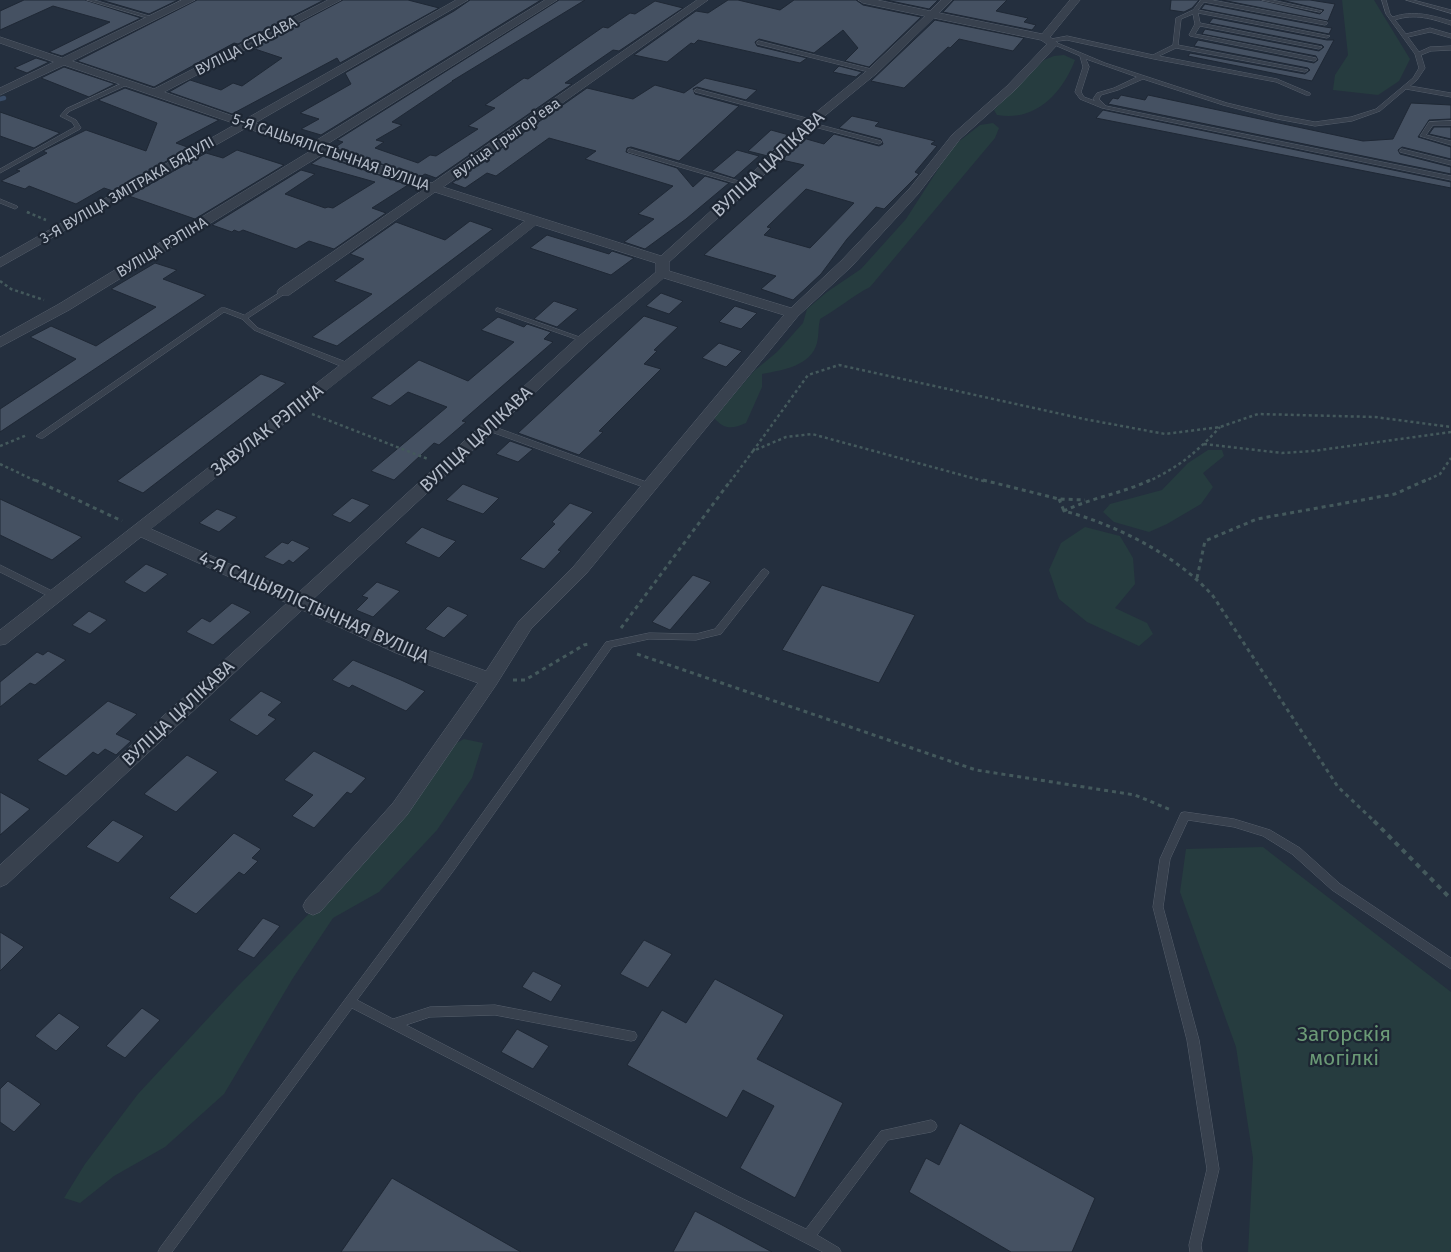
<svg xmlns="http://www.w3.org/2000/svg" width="1451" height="1252" font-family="'Fira Sans',sans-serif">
<rect width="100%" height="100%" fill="#242f3e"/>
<path fill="#263c3f" d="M1342,0H1374L1410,59L1399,81L1378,95L1333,90L1335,75L1348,55Z
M1064,55L1075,60C1062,94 1035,122 997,115L994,110L1044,60L1054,56Z
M993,123L999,128L995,138L870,287C852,296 838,309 820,319C818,327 819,335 817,343C811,366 783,370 762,374V387L746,423C732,429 725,430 714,418L754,371L777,352L803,323L807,309L827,292L861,269L906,219L953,146L980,125Z
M1208,450H1222L1224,456L1203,473L1213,487L1201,504L1167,524L1149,532L1114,522L1103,512L1110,504L1162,490L1188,463Z
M1085,527L1120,536L1133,558L1135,584L1115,608L1147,623L1153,634L1139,646L1087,622L1059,599L1049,570L1061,543Z
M464,739L483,743L472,778L437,830L379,892L333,918L293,978L224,1094L165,1147L114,1176L80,1203L64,1198L85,1164L138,1094L237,987L347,875L447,748Z
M1263,847L1451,992V1252H1248L1253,1158L1236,1047L1180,892L1186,849Z"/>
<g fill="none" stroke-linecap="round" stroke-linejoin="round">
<path stroke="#394c67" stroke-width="4.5" d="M0,99L4,98"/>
</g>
<path fill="#455162" stroke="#1f2835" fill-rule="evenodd" d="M24,0H85L141,18L62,56L49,52L110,22L53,6L0,30V11Z
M101,0H178L149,14Z
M197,0H324L238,44L234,43L154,87L77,61Z
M343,0H408L439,8L340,63L337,58L232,114L169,92L190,80L221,90L233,83L242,86L282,58L252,48Z
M470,0H541L321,135L301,129L319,119L300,113L351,84L345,73L454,11Z
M559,0H585L452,81H453L392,122L402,125L376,140L384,142L375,148L418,163L430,155L436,156L478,129L468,126L495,108L485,105L524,78L528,79L603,27L608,28L630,13L635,14L655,1L683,8L619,51L613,50L565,83L572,84L436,178L425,174L420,177L334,148L343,142L337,140Z
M728,0H738L780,10L794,0H856L863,5L921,17L869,67L845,61L858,48L843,30L814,53L759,39L755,42L757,46L807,58L800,63L698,40L694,44L691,43L667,62L634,55L696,11L708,13Z
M886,0H938L929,9Z
M954,0H1007L996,11L1028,18L1024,22L1036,25L1032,30L943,12Z
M1171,0H1199L1192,8L1184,12L1170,10Z
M1222,0H1260L1320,14L1324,10L1281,0H1310L1335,4L1328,21Z
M1205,4L1325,27L1332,28L1329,34L1201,9Z
M1213,18L1327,40H1334L1312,81L1188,56L1190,53L1305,74L1310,70L1308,68L1194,46L1198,40L1314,63L1318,60L1316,56L1202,34L1205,29L1319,51L1324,47L1322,45L1209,23Z
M935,20L1024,38L1013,51L959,39L950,48L948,47L904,88L871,81Z
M36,58L49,62L27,73L14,68Z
M839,66L862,72L856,77L833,72Z
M64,67L115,84L89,97L41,78Z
M705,78L757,90L746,100L697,87L693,89L695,94L739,106L679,161L631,147L627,148L626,152L677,168L693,187L705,176L729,183L686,219L645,249L624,242L654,219L638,214L673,186L585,159L596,151L549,138L496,176L487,173L465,188L452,183L587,88L633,99L655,85L684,93Z
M125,88L219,120L176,143L190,148L113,191L104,188L76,204L29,186L25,189L1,181L20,171L16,170L47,153L43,151L86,130L146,151L157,123L98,100Z
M1121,95L1145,100L1148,95L1363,141L1393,139L1411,103L1451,105V119L1429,120L1418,137L1451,147V159L1402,147L1398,150L1400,154L1451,167V174L1108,104L1113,98L1118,99Z
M1103,110L1451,182V188L1096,118Z
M0,112L60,133L34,148L0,136Z
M852,116L879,122L875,126L935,141L931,144L937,146L915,172L919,174L884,209L876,207L847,239L821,274L806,288L793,300L761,289L776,276L704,255L804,165L782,160L803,138L824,144L834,134L879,146L883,144L881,139L839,128ZM806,189L854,203L810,248L764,235L771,228L767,227Z
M1434,127H1451V139L1429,134Z
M771,130L789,135L768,156L748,151Z
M237,150L284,165L195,219L129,196L206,153L223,158Z
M737,150L759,156L734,178L712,171Z
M323,156L408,185L372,208L386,213L334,249L309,241L296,249L243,230L239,232L234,230L232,232L212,225L301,170L315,174L285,194L325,208L328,207L333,208L375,182L311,164Z
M470,221L493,229L337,346L312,337L372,294L334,281L364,259L350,254L396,222L445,240Z
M547,235L609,254L612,251L634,258L611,275L530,248Z
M155,263L177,270L163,279L206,295L0,432V409L76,359L30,337L51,326L96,346L156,307L111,289Z
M661,293L683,301L669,314L646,306Z
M554,301L578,309L557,327L534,319Z
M735,306L757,313L741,329L719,322Z
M644,316L678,327L654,350L657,351L644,364L661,369L599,431L603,432L579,455L518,433Z
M498,317L524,327L527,324L551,332L544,339L553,342L462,421L466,422L439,445L434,443L394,480L371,471L447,407L408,392L390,406L371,398L419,360L468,381L514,342L481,330Z
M719,343L742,351L726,367L702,358Z
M261,374L286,383L143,493L117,481Z
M510,441L533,449L518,462L496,454Z
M463,484L483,492L499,498L483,514L446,500Z
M352,498L370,505L350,523L332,515Z
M0,499L82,537L52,560L0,535Z
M570,503L593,512L558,550L561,551L544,569L520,559L555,524L552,522Z
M217,509L237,517L219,532L199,523Z
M422,527L443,536L456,541L439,558L405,543Z
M292,540L310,548L293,563L289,560L283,565L264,557L282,542L288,544Z
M146,564L168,574L145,593L124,582Z
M693,575L711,582L670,630L652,622Z
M377,582L400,591L373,617L356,610L368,598L362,596Z
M822,585L915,615L879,683L782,650Z
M232,603L251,612L213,645L186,632L202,618L210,622Z
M448,606L468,615L444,638L425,629Z
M89,611L107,620L90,634L72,625Z
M48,651L66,660L35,685L30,683L0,707V682L37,652L43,655Z
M353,660L401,680L425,691L406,711L352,685L349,688L332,680Z
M261,691L282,702L268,715L276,719L257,736L229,720Z
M108,701L137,714L116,734L131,741L116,755L105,749L98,755L93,752L66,776L37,760Z
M314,751L366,778L351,794L347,792L314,828L292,816L313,795L284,780Z
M187,755L218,772L176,812L144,794Z
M0,792L30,809L0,835Z
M113,820L144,836L118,863L86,847Z
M234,833L261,849L252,858L258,861L244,875L239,872L196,914L169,898Z
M263,918L280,926L254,958L237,950Z
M0,932L24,947L0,971Z
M644,940L672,954L648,988L620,974Z
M533,971L562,985L551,1002L522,987Z
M715,979L784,1015L757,1059L843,1103L795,1198L740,1168L774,1106L743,1090L727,1118L627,1065L662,1010L686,1023Z
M142,1008L160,1020L125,1058L106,1046Z
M59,1013L80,1027L56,1051L35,1036Z
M517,1029L549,1046L533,1069L501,1052Z
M8,1081L41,1104L14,1132L0,1122V1089Z
M960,1123L1095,1198L1072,1252H1011L909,1192L926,1158L939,1165Z
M392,1178L521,1252H341Z
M695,1211L722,1225L772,1252H673Z"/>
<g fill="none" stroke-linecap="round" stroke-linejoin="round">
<g stroke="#565f6c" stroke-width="1">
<path id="lane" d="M87,0H94L156,18L151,19Z
M1201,0H1212L1327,22V24L1325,25L1204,2L1198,10L1330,36L1327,38L1198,13L1200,23L1322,47L1319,49L1200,26L1195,34L1316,58V60L1314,61L1190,36L1189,35L1195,24L1193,14L1181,19L1178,45L1308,70L1305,72L1176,48L1159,56L1277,79L1310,93V95H1306L1276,82L1154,59L1067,40L1049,42L1046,40L1067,36L1153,55L1173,45L1176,18L1193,10Z
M1262,0H1272L1322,11L1320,12Z
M1382,0H1386L1390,14L1393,17C1413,10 1431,15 1451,21V25C1432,19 1415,13 1395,20L1406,34L1430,28L1451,34V38L1430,32L1408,37L1419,52L1430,47L1451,46V50L1431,51L1421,55L1425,68L1417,80L1410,86L1451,93V97L1406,89L1380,111L1352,121L1315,126L1277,119L1223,105L1143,79L1118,90L1101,95L1099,99L1106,106L1451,176V180L1102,108L1080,99L1075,92L1083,67L1080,56L1050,43L1055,42L1105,63L1227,103L1277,115L1315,122L1351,117L1376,109L1413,78L1419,68L1415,54L1386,14ZM1086,59L1137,77L1114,88L1097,93L1093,99L1095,101L1084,97L1081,92L1089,67Z
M1406,0H1413L1451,10V13Z
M759,41L875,70L876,71L873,73L757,44V42Z
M127,81L129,82V84L70,111L66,115L76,120L81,128L80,129L0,173V169L75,127L72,122L60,116L66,109Z
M697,89L814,120L815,121L812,123L695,92L694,91Z
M1451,121V125H1433L1426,135L1451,141V145L1420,136L1429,122Z
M809,122L881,141L882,142L879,144L807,125L806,124Z
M630,149L749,184L750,185L745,186L628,152V150Z
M1402,149L1451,161V165L1400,152V150Z
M0,199L17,206L18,207L15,209L0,203Z
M284,290L286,291V293L248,318L258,328L351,364V368H345L254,330L242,319L224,312L43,438H40L36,436L221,308H225L244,315Z
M498,308L585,339L586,340L585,341H581L496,311V309Z
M486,426H492L652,484L653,486L652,488H646L486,430L485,428Z
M0,565L58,594L59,596L58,598H52L0,572Z
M765,569L769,572L768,574L721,634L696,640L649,639L612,647L454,870L357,1000L393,1019L430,1007L495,1005L635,1032L637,1036L635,1040L631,1041L495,1015L430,1017L406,1025L737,1196L806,1229L881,1131L931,1120L935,1122L937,1126L935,1130L931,1132L888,1140L817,1235L839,1248L841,1252H823L352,1008L172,1252H158L160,1248L446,864L606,642L649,633L696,634L715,629L762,570Z
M1185,812L1234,819L1270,830L1300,848L1340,884L1451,958V969L1332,890L1292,854L1263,836L1234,827L1188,820L1170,859L1163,907L1199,1040L1219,1169L1201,1245L1202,1252H1190L1189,1245L1207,1169L1187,1040L1153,907L1160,859L1181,813Z"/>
</g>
<g stroke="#565f6c" stroke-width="1">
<path id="street" d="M182,0H195L72,61L154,89L328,0H341L164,92L244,120L456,0H468L255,123L312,143L545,0H557L324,146L432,183L697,0H708L443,187L661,256L743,182L808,119L869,69L925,16L863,3L858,0H877L930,11L941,0H952L939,13L1042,34L1070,0H1080L1050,37L1058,43L1057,45L1015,90L960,139L918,194L852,266L798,316L586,574L531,629L496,685L407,815L320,912L313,915L306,912L303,906L306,900L393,803L478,683L396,653L302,610L7,884L0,887V865L287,603L141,537L6,644L0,645V630L525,221L435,192L289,295H279L277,292L279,289L424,189L323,154L69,310L0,347V337L59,304L312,150L246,128L0,267V258L236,124L64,65L0,95V88L54,62L0,43V37L62,58ZM934,18L1041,40L1047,44L1007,86L952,135L910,188L842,260L791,308L669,271V262L751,188L816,123L877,73ZM536,225L656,263V272L578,337L297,594L151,529ZM664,278L784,315L574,566L519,621L486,671L408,643L312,600L588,343Z"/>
</g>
<path stroke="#44595c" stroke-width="2" stroke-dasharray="2.5 2.5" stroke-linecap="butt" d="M27,212L29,213"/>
<path stroke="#44595c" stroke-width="2.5" stroke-dasharray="3 3" stroke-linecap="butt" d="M27,212L46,220
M0,281L11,289L44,300
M312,414L428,459
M1204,444L1282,453L1313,451L1451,432
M0,446L27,435
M753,451L808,375L839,365L1084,419L1165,434L1220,427L1258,414L1375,417L1451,427
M0,464L38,482
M730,482L753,451L786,437L812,434L987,482
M1147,482C1179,467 1196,453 1220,427
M1423,482L1440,474L1451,458"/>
<path stroke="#44595c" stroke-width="3" stroke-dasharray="4 4" stroke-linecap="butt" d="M35,480L122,521
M983,480L1059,499L1085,500
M1150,480C1121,494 1093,497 1064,511C1115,524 1178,556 1213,596L1338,787L1375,822
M1059,499L1064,511
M1197,578L1205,541L1257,519L1395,494L1426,480
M621,628L731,480
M637,654L976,770L1135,795L1171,810
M513,680H525L584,645L589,644"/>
<path stroke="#44595c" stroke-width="4" stroke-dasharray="5 5" stroke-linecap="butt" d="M1374,821L1451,899"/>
<use href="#lane" fill="#38414e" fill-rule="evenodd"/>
<use href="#street" fill="#38414e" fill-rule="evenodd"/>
</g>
<g text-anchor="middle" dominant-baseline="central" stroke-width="4.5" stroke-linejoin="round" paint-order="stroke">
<g font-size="15" fill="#b4bcc9" stroke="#1d2633">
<text transform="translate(246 46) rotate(-27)">ВУЛІЦА СТАСАВА</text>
<text transform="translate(506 138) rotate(-35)">вуліца Грыгорʼева</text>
<text transform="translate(331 152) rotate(19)">5-Я САЦЫЯЛІСТЫЧНАЯ ВУЛІЦА</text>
<text transform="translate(127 190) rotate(-30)">3-Я ВУЛІЦА ЗМІТРАКА БЯДУЛІ</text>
<text transform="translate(162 247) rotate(-31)">ВУЛІЦА РЭПІНА</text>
</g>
<g font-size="18" fill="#b4bcc9" stroke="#1d2633">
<text transform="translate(768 164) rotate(-43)">ВУЛІЦА ЦАЛІКАВА</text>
<text transform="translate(267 430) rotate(-38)">ЗАВУЛАК РЭПІНА</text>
<text transform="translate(476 439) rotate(-43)">ВУЛІЦА ЦАЛІКАВА</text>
<text transform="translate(314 607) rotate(24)">4-Я САЦЫЯЛІСТЫЧНАЯ ВУЛІЦА</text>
<text transform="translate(178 713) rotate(-43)">ВУЛІЦА ЦАЛІКАВА</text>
</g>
<g font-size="21" fill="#6b9a76" stroke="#1d2633">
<text x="1344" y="1034">Загорскія<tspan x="1344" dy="24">могілкі</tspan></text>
</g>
</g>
</svg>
